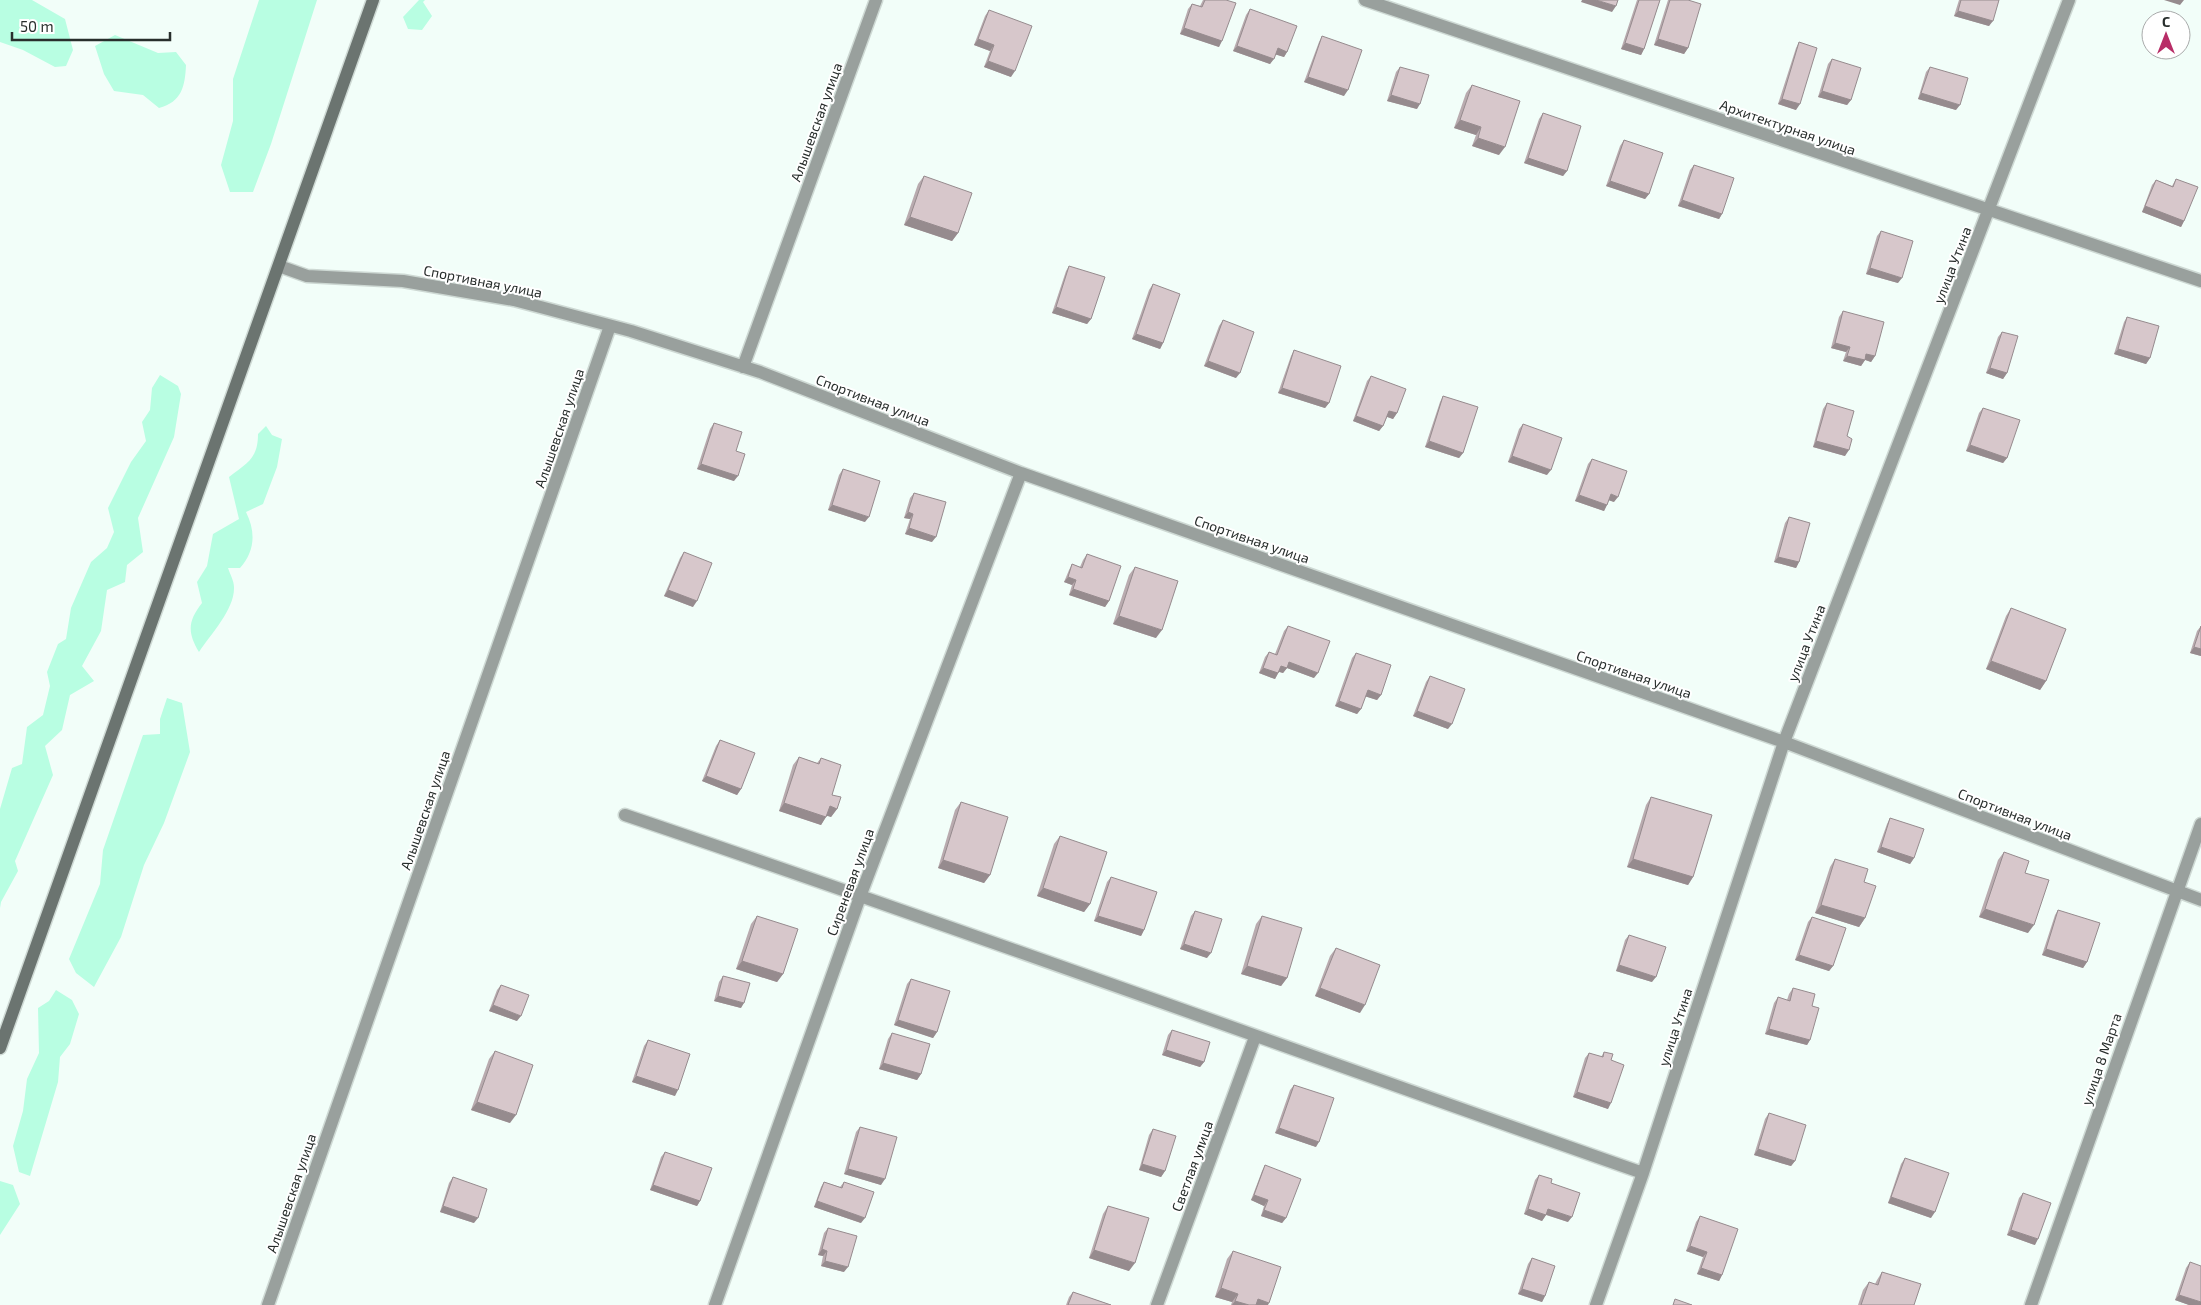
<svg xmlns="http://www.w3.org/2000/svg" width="2201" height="1305" font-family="'Exo 2',sans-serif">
<rect width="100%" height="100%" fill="#f2fef9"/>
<path fill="#b8fee2" d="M0,0H32L65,19L73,50L66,66L55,67L23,50L0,42Z
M259,0H317L271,144L253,192H230L221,165L233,121V79Z
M419,0H425L423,2L432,16L422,30L408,29L403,17Z
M115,35L158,53L176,52L186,65C185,86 182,102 159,108L143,95L114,91L104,74L95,46Z
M160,375L178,386L181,394L174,437L138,518L143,552L127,565L125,582L107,590L101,631L82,666L94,681L70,695L62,730L45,746L53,775L15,861L18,871L1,902L0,908V809L12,768L22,764L27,727L43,715L50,686L47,672L58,644L66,639L71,608L91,562L107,548L114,532L108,508L131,462L146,441L142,422L150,410L152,388Z
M266,426L272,435L282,439L277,467L263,504L246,512C256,532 255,551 240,568H228C230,574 234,581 234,587C235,609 211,634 199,652C187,632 188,621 202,603L197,582L207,566L213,534L239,519L229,477C247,463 258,459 258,434Z
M167,698L182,703L190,752L164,823L144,865L121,937L94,987L76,973L69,959L100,884L103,850L143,735L160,734V719Z
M56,990L72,1000L79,1014L70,1044L60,1057L58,1082L30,1176L19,1172L13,1146L23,1111L27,1079L39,1053L38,1008L49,1001Z
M0,1181L13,1185L20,1204L0,1235Z"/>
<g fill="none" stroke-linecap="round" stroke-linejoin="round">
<g stroke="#ced9d4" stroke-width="15">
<path id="minor" d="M1365,0L2201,281
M279,266L307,276L403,281L514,300L631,331L760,372L1021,473L1784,742L2201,900
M743,367L876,0
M625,815C966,930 1303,1054 1643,1173
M268,1305L610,326
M715,1305L861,894L1021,473
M1157,1305L1255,1037
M1596,1305L1643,1173L1784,742L2069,0
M2031,1305L2201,824"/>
</g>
<g stroke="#ced9d4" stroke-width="15">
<path id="secondary" d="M0,1048L373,0"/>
</g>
<use href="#minor" stroke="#99a09d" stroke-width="12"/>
<use href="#secondary" stroke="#6b7470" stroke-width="12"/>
</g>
<path fill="#b9abaf" d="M1203,0H1226L1219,47L1180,34L1188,9L1192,4L1200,6Z
M1637,0H1660L1644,49L1641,55L1621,49Z
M1668,0H1688V48L1684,54L1654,45Z
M1959,0H1999L1989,26L1954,16Z
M1250,9L1287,52L1284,57L1275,54L1270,64L1233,51L1246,15Z
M989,10L1011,77L984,67L990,51L974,45L985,16Z
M1322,36L1344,96L1304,82L1319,42Z
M1799,42L1796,110L1778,104L1796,48Z
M1832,59L1851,100L1847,105L1818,97L1828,64Z
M1400,67L1417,109L1387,101L1396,72Z
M1930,67L1956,110L1918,99L1926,72Z
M1472,85L1499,155L1472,146L1476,135L1454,128L1466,93Z
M1543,113L1567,171L1563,176L1524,163L1539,119Z
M1624,140L1649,194L1645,199L1606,186L1620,146Z
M1694,165L1722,214L1719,219L1678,206L1690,170Z
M924,176L958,233L952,241L904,225L918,184Z
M2176,179L2184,221L2181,227L2142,212L2152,185L2156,180L2172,186Z
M1881,231L1898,283L1866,274L1877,236Z
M1069,266L1091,319L1087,324L1052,313L1066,271Z
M1153,284L1163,343L1160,349L1132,339L1149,290Z
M1843,311L1875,356L1871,362L1865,360L1861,366L1843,361L1846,352L1831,348L1839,317Z
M2127,317L2150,358L2146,364L2114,354L2124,322Z
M1223,320L1236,378L1204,366L1219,326Z
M2002,332L2007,373L2003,379L1986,373L1998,337Z
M1294,350L1329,403L1325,408L1278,393L1291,356Z
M1371,376L1397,413L1393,419L1387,417L1383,426L1379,431L1353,421L1367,381Z
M1443,396L1463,453L1459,458L1425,447L1440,402Z
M1827,403L1847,436L1845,456L1813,447L1823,409Z
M1983,408L2007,458L2003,463L1966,451L1979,413Z
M714,423L736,451L734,481L697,469L710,429Z
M1523,424L1547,475L1508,462L1519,429Z
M1592,459L1614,502L1609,500L1604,511L1575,501L1588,464Z
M843,469L865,522L828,510L839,475Z
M914,493L932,542L905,534L910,519L904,518L910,498Z
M1789,517L1799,562L1796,568L1774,562L1785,523Z
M684,552L693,607L664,596L680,558Z
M1087,554L1109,601L1105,607L1069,595L1072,585L1064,582L1069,570L1072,564L1080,567L1083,560Z
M1135,567L1156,638L1113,624L1129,575Z
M2011,608L2046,681L2040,690L1986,669L2006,616Z
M1288,626L1314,678L1287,668L1283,673L1279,672L1275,679L1259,673L1265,657L1269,652L1275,654L1284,631Z
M2201,626V656L2190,653L2197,631Z
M1356,653L1381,695L1377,700L1365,696L1361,709L1357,714L1335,706L1352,658Z
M1430,676L1448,729L1413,716L1426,682Z
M720,740L741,789L737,795L702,781L716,746Z
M799,757L817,763L821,758L832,795L837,809L831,817L827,815L821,825L779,811L793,765Z
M1651,797L1693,877L1688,885L1627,867L1646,805Z
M961,802L990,875L984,883L938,868L955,810Z
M1890,818L1914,858L1910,864L1877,852L1887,824Z
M1060,836L1090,904L1084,912L1037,896L1054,844Z
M2004,852L2025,873L2028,933L1979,917L1998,860Z
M1835,859L1864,882L1865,918L1859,927L1815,913L1830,867Z
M1111,877L1144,930L1141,936L1094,921L1107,882Z
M2058,910L2087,962L2083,968L2042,955L2055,915Z
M1195,911L1207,958L1180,949L1191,916Z
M757,916L783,974L777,982L736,969L751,924Z
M1262,916L1287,978L1281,986L1241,974L1256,924Z
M1812,917L1833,966L1829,971L1795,960L1808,922Z
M1629,935L1652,982L1616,971L1625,940Z
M1336,948L1360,1013L1315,996L1330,956Z
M723,976L741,1008L714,1001L719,982Z
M911,979L937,1032L933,1038L894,1025L907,984Z
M501,985L517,1021L489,1011L497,990Z
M1793,988L1812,1006L1810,1040L1807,1045L1765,1034L1774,1003L1778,997L1787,1000L1789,994Z
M1172,1030L1204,1062L1200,1067L1162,1055L1168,1035Z
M892,1033L921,1074L917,1080L879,1069L888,1039Z
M648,1040L675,1096L632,1082L644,1046Z
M495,1051L510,1123L471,1110L489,1059Z
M1604,1052L1611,1060L1608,1109L1573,1097L1585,1058L1589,1053L1601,1057Z
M1294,1085L1316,1147L1275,1133L1290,1090Z
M1769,1113L1795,1161L1791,1166L1754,1155L1765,1119Z
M860,1127L881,1185L844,1174L856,1132Z
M1153,1129L1165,1171L1161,1177L1139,1170L1149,1135Z
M665,1152L700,1201L697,1206L650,1190L661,1157Z
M1905,1158L1931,1218L1888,1203L1901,1164Z
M1265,1165L1286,1218L1282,1223L1261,1216L1264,1206L1251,1200L1262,1171Z
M1539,1175L1551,1183L1568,1222L1546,1215L1542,1221L1524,1214L1535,1180Z
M453,1177L474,1223L440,1212L449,1183Z
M824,1182L840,1187L844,1182L861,1223L814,1207L821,1187Z
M2023,1193L2035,1245L2007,1235L2019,1198Z
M1108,1206L1129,1271L1089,1258L1103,1214Z
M1700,1216L1722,1275L1719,1281L1697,1274L1703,1257L1686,1251L1696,1222Z
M828,1228L844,1272L821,1266L823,1256L818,1255L824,1233Z
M1233,1251L1268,1305H1231L1232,1302L1215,1297L1227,1259Z
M1532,1258L1545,1296L1542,1302L1518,1294L1528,1264Z
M2190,1262L2201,1305H2189L2175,1300L2186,1268Z
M1882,1272L1914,1305H1858L1863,1290L1869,1282L1875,1284L1877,1280Z
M1073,1292L1111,1305H1066L1069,1297Z"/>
<path fill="#968b8e" d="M1582,0H1596L1616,6L1612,12L1581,2Z
M2164,0H2184L2180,5Z
M1958,11L1993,21L1989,26L1954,16Z
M1184,28L1222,41L1219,47L1180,34Z
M978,39L994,45L990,51L974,45Z
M1658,39L1688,48L1684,54L1654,45Z
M1625,43L1644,49L1641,55L1621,49Z
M1237,46L1274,59L1270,64L1233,51Z
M1278,48L1287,52L1284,57L1274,54Z
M988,61L1015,71L1011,77L984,67Z
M1308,77L1348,90L1344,96L1304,82Z
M1822,91L1851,100L1847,105L1818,97Z
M1921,93L1960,105L1956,110L1918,99Z
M1391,95L1420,104L1417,109L1387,101Z
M1782,99L1800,104L1796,110L1778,104Z
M1460,120L1481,127L1476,135L1454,128Z
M1478,138L1505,147L1499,155L1472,146Z
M1528,158L1567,171L1563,176L1524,163Z
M1610,181L1649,194L1645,199L1606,186Z
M1682,200L1722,214L1719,219L1678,206Z
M2145,206L2184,221L2181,227L2142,212Z
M910,217L958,233L952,241L904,225Z
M1870,268L1902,278L1898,283L1866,274Z
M1056,307L1091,319L1087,324L1052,313Z
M1136,334L1163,343L1160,349L1132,339Z
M1835,343L1850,347L1846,352L1831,348Z
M2118,349L2150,358L2146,364L2114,354Z
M1866,354L1875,356L1871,362L1863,359Z
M1847,356L1865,360L1861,366L1843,361Z
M1208,361L1240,373L1236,378L1204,366Z
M1990,368L2007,373L2003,379L1986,373Z
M1282,388L1329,403L1325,408L1278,393Z
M1389,411L1397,413L1393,419L1385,416Z
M1356,416L1383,426L1379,431L1353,421Z
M1429,441L1463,453L1459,458L1425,447Z
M1816,441L1849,450L1845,456L1813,447Z
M1970,445L2007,458L2003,463L1966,451Z
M1512,456L1551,470L1547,475L1508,462Z
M701,464L738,476L734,481L697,469Z
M1611,494L1618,497L1614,502L1608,500Z
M1579,495L1607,505L1604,511L1575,501Z
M832,505L869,517L865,522L828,510Z
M908,512L913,514L910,519L904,518Z
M909,528L936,537L932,542L905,534Z
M1778,557L1799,562L1796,568L1774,562Z
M1068,577L1076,580L1072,585L1064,582Z
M1073,589L1109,601L1105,607L1069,595Z
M668,590L697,601L693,607L664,596Z
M1119,616L1162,630L1156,638L1113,624Z
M2194,647L2201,649V656L2190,653Z
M1991,661L2046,681L2040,690L1986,669Z
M1289,662L1318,673L1314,678L1287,668L1283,673L1277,671L1281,666Z
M1263,668L1278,673L1275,679L1259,673Z
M1368,690L1381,695L1377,700L1364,696Z
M1339,701L1361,709L1357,714L1335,706Z
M1417,711L1452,724L1448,729L1413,716Z
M706,776L741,789L737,795L702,781Z
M784,803L826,817L821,825L779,811Z
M830,806L837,809L831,817L824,815Z
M1881,847L1914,858L1910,864L1877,852Z
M1633,859L1693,877L1688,885L1627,867Z
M943,860L990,875L984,883L938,868Z
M1043,888L1090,904L1084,912L1037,896Z
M1821,905L1865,918L1859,927L1815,913Z
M1985,909L2034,925L2028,933L1979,917Z
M1098,916L1144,930L1141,936L1094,921Z
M1184,944L1211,953L1207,958L1180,949Z
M2046,949L2087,962L2083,968L2042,955Z
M1799,955L1833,966L1829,971L1795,960Z
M742,961L783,974L777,982L736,969Z
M1619,965L1656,977L1652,982L1616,971Z
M1247,966L1287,978L1281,986L1241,974Z
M1320,988L1365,1005L1360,1013L1315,996Z
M718,996L744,1003L741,1008L714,1001Z
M493,1005L521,1016L517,1021L489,1011Z
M898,1020L937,1032L933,1038L894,1025Z
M1769,1029L1810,1040L1807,1045L1765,1034Z
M1166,1050L1204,1062L1200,1067L1162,1055Z
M883,1063L921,1074L917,1080L879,1069Z
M636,1076L678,1090L675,1096L632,1082Z
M1577,1092L1611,1103L1608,1109L1573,1097Z
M477,1102L516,1115L510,1123L471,1110Z
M1279,1128L1319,1142L1316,1147L1275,1133Z
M1758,1149L1795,1161L1791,1166L1754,1155Z
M1142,1164L1165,1171L1161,1177L1139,1170Z
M848,1169L885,1179L881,1185L844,1174Z
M653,1185L700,1201L697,1206L650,1190Z
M1254,1195L1268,1200L1264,1206L1251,1200Z
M1891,1197L1935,1212L1931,1218L1888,1203Z
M817,1201L865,1218L861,1223L814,1207Z
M443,1206L478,1218L474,1223L440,1212Z
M1528,1209L1546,1215L1542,1221L1524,1214Z
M1548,1209L1572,1217L1568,1222L1544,1214Z
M1264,1210L1286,1218L1282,1223L1261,1216Z
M2011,1230L2038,1239L2035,1245L2007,1235Z
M1690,1246L1707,1252L1703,1257L1686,1251Z
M822,1249L827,1251L823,1256L818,1255Z
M1094,1250L1135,1263L1129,1271L1089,1258Z
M825,1261L848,1267L844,1272L821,1266Z
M1701,1268L1722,1275L1719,1281L1697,1274Z
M1221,1288L1238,1294L1232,1302L1215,1297Z
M1522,1289L1545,1296L1542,1302L1518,1294Z
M2179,1295L2201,1302V1305H2189L2175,1300Z
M1258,1299L1269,1303L1268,1305H1254Z
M1235,1301L1249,1305H1232Z"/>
<path fill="#d7c7cb" stroke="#968b8e" d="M1205,0H1226L1236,3L1222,41L1184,28L1192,4L1202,7Z
M1596,0H1618L1616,6Z
M1639,0H1660L1644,49L1625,43Z
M1670,0H1688L1701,4L1688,48L1658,39Z
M1961,0H1999L1993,21L1958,11Z
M1250,9L1297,26L1287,52L1278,48L1274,59L1237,46Z
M989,10L1032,26L1015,71L988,61L994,45L978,39Z
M1322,36L1362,50L1348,90L1308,77Z
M1799,42L1817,48L1800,104L1782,99Z
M1832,59L1861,68L1851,100L1822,91Z
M1400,67L1429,75L1420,104L1391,95Z
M1930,67L1968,78L1960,105L1921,93Z
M1472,85L1520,101L1505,147L1478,138L1481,127L1460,120Z
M1543,113L1581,126L1567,171L1528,158Z
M1624,140L1663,153L1649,194L1610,181Z
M1694,165L1734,178L1722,214L1682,200Z
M924,176L972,193L958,233L910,217Z
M2176,179L2198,187L2184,221L2145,206L2156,180L2173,187Z
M1881,231L1913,241L1902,278L1870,268Z
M1069,266L1105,277L1091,319L1056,307Z
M1153,284L1180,294L1163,343L1136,334Z
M1843,311L1884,322L1875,356L1866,354L1865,360L1847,356L1850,347L1835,343Z
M2127,317L2159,326L2150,358L2118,349Z
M1223,320L1254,332L1240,373L1208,361Z
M2002,332L2018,336L2007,373L1990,368Z
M1294,350L1341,366L1329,403L1282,388Z
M1371,376L1406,389L1397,413L1389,411L1383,426L1356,416Z
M1443,396L1478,407L1463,453L1429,441Z
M1827,403L1854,411L1847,436L1852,439L1849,450L1816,441Z
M1983,408L2020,420L2007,458L1970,445Z
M714,423L742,432L736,451L745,454L738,476L701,464Z
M1523,424L1562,438L1551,470L1512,456Z
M1592,459L1627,471L1618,497L1611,494L1607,505L1579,495Z
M843,469L880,481L869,517L832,505Z
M914,493L946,502L936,537L909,528L913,514L908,512Z
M1789,517L1810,523L1799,562L1778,557Z
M684,552L712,563L697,601L668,590Z
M1087,554L1121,566L1109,601L1073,589L1076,580L1068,577L1072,564L1082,568Z
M1135,567L1178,581L1162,630L1119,616Z
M2011,608L2066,629L2046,681L1991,661Z
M1288,626L1330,641L1318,673L1289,662L1287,668L1281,666L1278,673L1263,668L1269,652L1277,655Z
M2201,626V649L2194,647Z
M1356,653L1391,665L1381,695L1368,690L1361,709L1339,701Z
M1430,676L1465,689L1452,724L1417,711Z
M720,740L755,753L741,789L706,776Z
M799,757L819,764L821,758L841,765L832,795L841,797L837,809L830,806L826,817L784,803Z
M1651,797L1712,815L1693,877L1633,859Z
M961,802L1008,817L990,875L943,860Z
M1890,818L1924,829L1914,858L1881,847Z
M1060,836L1107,852L1090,904L1043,888Z
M2004,852L2029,861L2025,873L2049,880L2034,925L1985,909Z
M1835,859L1868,869L1864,882L1876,886L1865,918L1821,905Z
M1111,877L1157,892L1144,930L1098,916Z
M2058,910L2100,923L2087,962L2046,949Z
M1195,911L1222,919L1211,953L1184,944Z
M757,916L798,929L783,974L742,961Z
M1262,916L1302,928L1287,978L1247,966Z
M1812,917L1846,928L1833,966L1799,955Z
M1629,935L1666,947L1656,977L1619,965Z
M1336,948L1380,965L1365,1005L1320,988Z
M723,976L750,983L744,1003L718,996Z
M911,979L950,991L937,1032L898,1020Z
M501,985L529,995L521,1016L493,1005Z
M1793,988L1815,994L1812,1006L1819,1008L1810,1040L1769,1029L1778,997L1790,1001Z
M1172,1030L1210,1042L1204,1062L1166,1050Z
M892,1033L930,1044L921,1074L883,1063Z
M648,1040L690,1054L678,1090L636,1076Z
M495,1051L533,1065L516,1115L477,1102Z
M1604,1052L1613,1054L1611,1060L1624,1065L1611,1103L1577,1092L1589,1053L1603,1057Z
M1294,1085L1334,1098L1319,1142L1279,1128Z
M1769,1113L1806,1125L1795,1161L1758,1149Z
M860,1127L897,1137L885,1179L848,1169Z
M1153,1129L1176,1136L1165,1171L1142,1164Z
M665,1152L712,1168L700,1201L653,1185Z
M1905,1158L1949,1173L1935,1212L1891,1197Z
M1265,1165L1301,1179L1286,1218L1264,1210L1268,1200L1254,1195Z
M1539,1175L1552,1179L1551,1183L1580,1193L1572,1217L1548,1209L1546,1215L1528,1209Z
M453,1177L487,1189L478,1218L443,1206Z
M824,1182L842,1188L844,1182L874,1192L865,1218L817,1201Z
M2023,1193L2051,1203L2038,1239L2011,1230Z
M1108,1206L1149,1218L1135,1263L1094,1250Z
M1700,1216L1738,1229L1722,1275L1701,1268L1707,1252L1690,1246Z
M828,1228L857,1236L848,1267L825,1261L827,1251L822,1249Z
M1233,1251L1281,1267L1269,1303L1258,1299L1256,1305H1249L1235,1301L1238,1294L1221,1288Z
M1532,1258L1555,1266L1545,1296L1522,1289Z
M2190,1262L2201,1266V1302L2179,1295Z
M1882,1272L1921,1284L1914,1305H1861L1869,1282L1878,1285Z
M1073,1292L1111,1305H1068Z
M1675,1299L1692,1305H1673Z"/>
<g text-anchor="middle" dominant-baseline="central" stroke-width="4" stroke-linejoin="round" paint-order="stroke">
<g font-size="14" fill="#282e2c" stroke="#fff">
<text transform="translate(816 122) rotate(-70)">Алышевская улица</text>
<text transform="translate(1788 127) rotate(19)">Архитектурная улица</text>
<text transform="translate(1952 265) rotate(-69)">улица Утина</text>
<text transform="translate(483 281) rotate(11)">Спортивная улица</text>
<text transform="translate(873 400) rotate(21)">Спортивная улица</text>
<text transform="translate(559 428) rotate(-71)">Алышевская улица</text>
<text transform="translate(1252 539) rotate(19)">Спортивная улица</text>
<text transform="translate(1806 643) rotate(-69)">улица Утина</text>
<text transform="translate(1634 674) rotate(19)">Спортивная улица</text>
<text transform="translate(425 810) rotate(-71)">Алышевская улица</text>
<text transform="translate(2015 814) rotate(21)">Спортивная улица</text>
<text transform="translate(850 882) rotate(-70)">Сиреневая улица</text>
<text transform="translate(1675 1027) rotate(-72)">улица Утина</text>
<text transform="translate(2101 1059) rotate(-71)">улица 8 Марта</text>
<text transform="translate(1192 1166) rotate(-70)">Светлая улица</text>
<text transform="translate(291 1193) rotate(-71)">Алышевская улица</text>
</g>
</g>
<g transform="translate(2166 35)"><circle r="24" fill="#ffffff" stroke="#a9abab"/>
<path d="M0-4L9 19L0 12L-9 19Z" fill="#b82d67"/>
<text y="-8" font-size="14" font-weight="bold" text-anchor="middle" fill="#282e2c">С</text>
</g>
<path d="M12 32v8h158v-8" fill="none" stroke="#282e2c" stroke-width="2.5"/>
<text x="20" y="32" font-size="15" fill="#282e2c" stroke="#ffffff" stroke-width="4" paint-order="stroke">50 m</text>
</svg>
